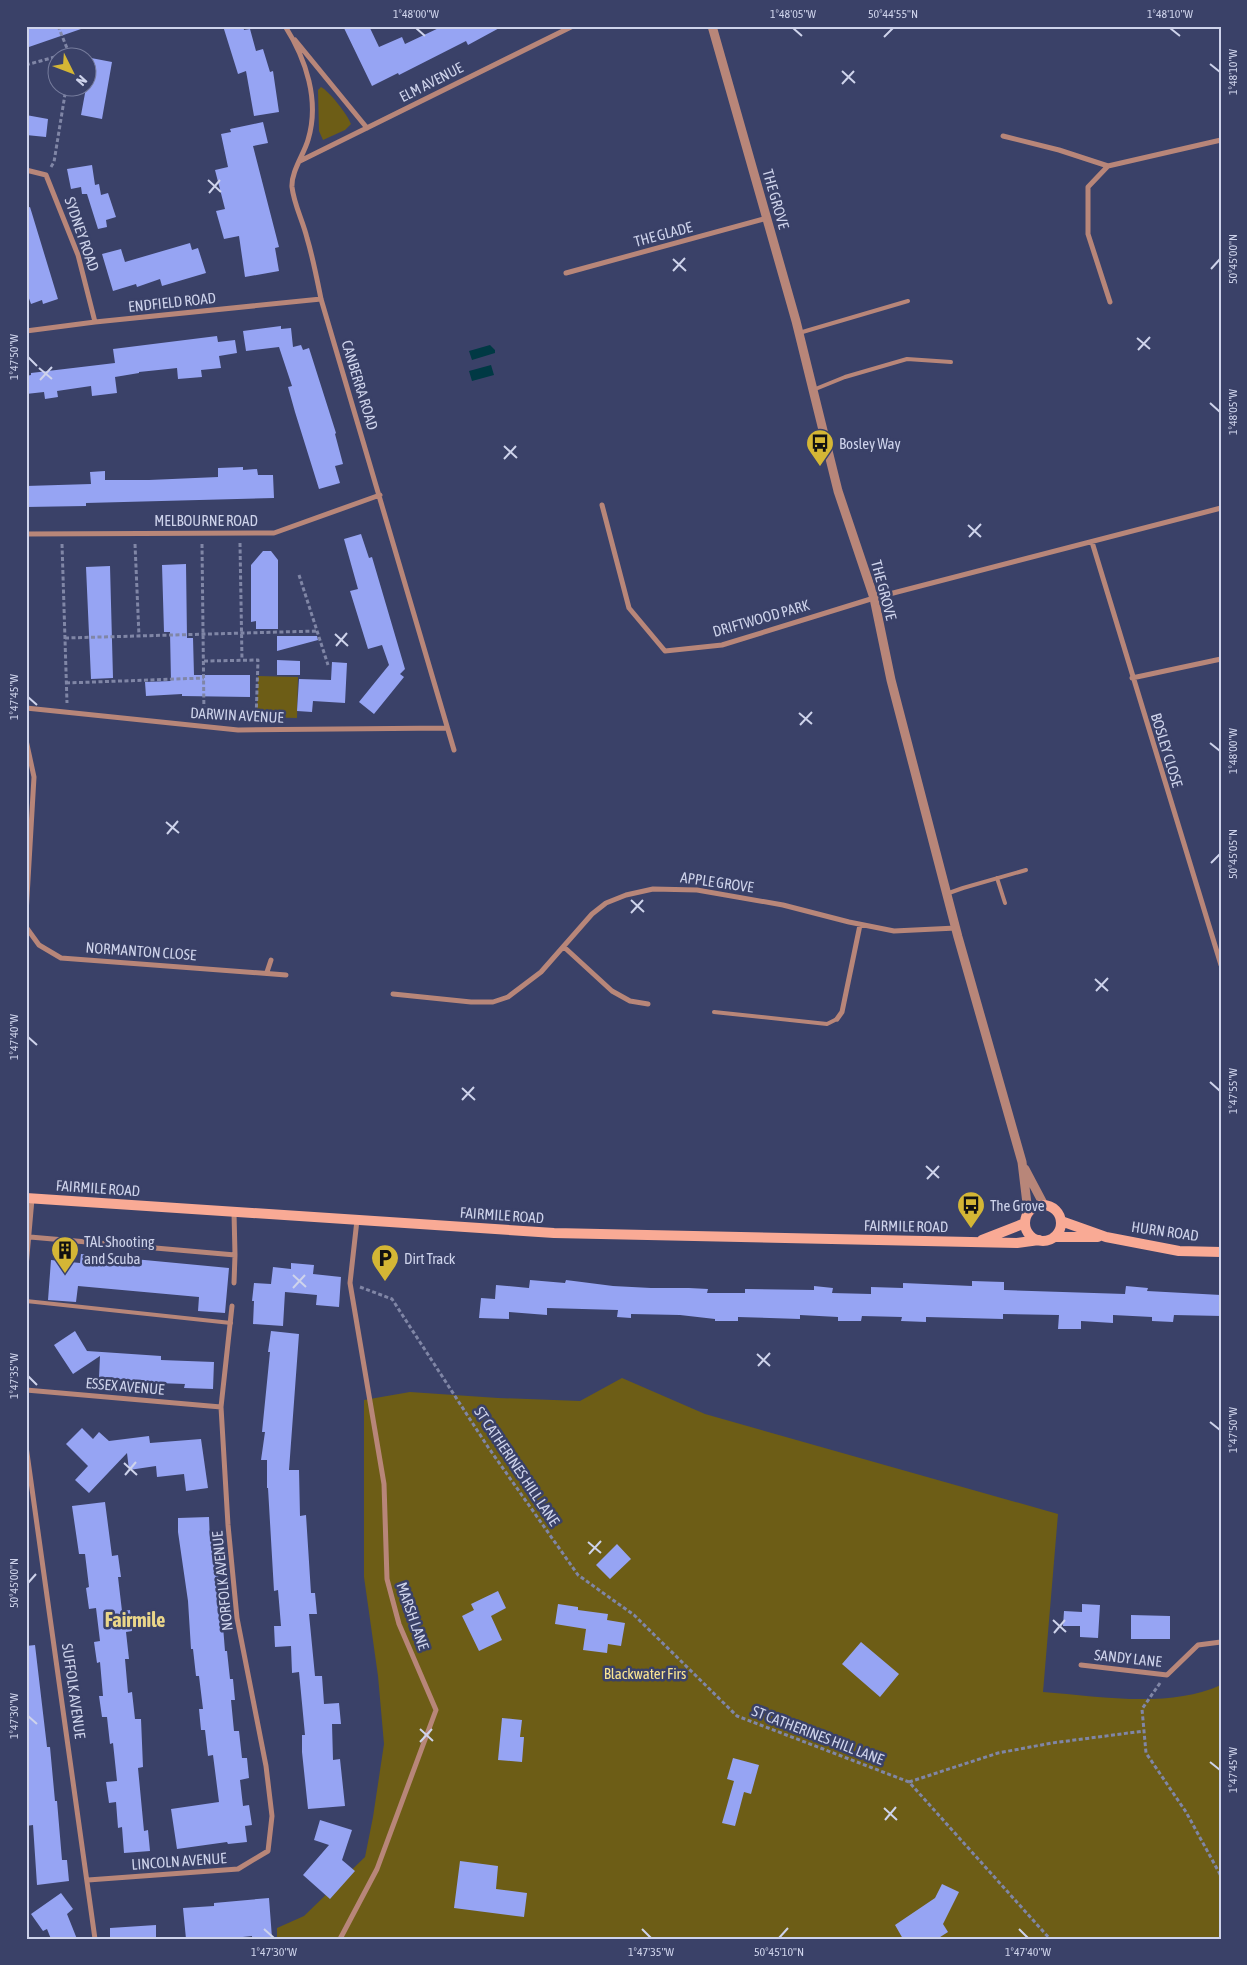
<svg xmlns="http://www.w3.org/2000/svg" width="1247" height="1965" font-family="'Asap Condensed',sans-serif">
<rect width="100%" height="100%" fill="#3a4168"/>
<path fill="#6d5d16" d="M321,87C329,91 348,115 351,124L345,130L323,140L319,131L318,90Z
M258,676L298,677L297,718L257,717Z
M622,1378L705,1414L1058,1514L1043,1692C1099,1696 1168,1709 1221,1685V1939H277V1928L304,1916L365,1857L373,1817L384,1744L378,1676L364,1577V1400L410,1392L498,1398L580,1401Z"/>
<path fill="#003944" d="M490,345L495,350V353L472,360L469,351Z
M491,365L494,375L472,381L469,371Z"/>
<path fill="#96a4f3" d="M26,26H81V29L26,48Z
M223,26H243L244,30L250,29L256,51L263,49L270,72L273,71L279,112L254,116L246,71L238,74Z
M343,26H369L379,47L402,37L405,44L443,26H503L468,45L466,41L399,75L398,73L372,86Z
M91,58L112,62L102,119L81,115L86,88H88Z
M26,115L48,119L46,137L26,135Z
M263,122L268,143L253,146L279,247L275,248L279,271L245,277L239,236L224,239L216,211L225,209L215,170L228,167L221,134L231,132L230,129Z
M92,165L95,185L99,184L101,195L108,193L116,217L106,220L107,227L98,229L87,194H82L81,187L71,189L67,169Z
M30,207L58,299L43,304L42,300L31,304L26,290V208Z
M190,243L192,250L198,248L206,273L162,286L160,279L137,287L136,284L113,291L102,254L121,249L125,262Z
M281,326V329L291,328L293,347L301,345L303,350L309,348L336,433L335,434L343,464L335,466L340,483L319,489L295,412L288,387L292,386L279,347L246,351L243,331Z
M217,336L218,342L235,340L237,353L219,356L221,368L201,370L202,377L178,379L177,368L168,369L139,372V373L115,377L117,393L92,396L91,386L57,391L58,397L45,399L44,392L26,394V376L31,375V373L115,363L113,349Z
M243,467V470L257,469L258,475H273L274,498L86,503V506L26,507V486L91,484L90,472L105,471V480H149L218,477V468Z
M361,534L369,558L372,557L405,669L400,674L404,677L374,714L359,702L389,665L382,645L368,649L350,591L358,589L344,539Z
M263,551H271L278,560V629H256V621L251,622V565Z
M186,564L187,638H193L194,675H250V697L182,696V694L146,696L145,682L171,681L170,632H164L162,565Z
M110,566L113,678L91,679L86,567Z
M277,636H317L318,640L277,651Z
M277,660L300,661V675H277Z
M332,662L347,663L345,703L313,701L312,712L297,711L299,679L331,680Z
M81,1254L229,1268L225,1313L198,1311L199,1297L78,1286L76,1302L48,1300L51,1260L80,1263Z
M291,1263L314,1265L313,1274L341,1277L339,1307L316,1305L317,1295L285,1292L283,1326L253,1324L254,1301H252L254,1283L271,1284L273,1267L291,1269Z
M530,1280L565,1283L566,1280L613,1286L651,1288H689L708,1289L707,1293H745V1289L814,1290V1286L833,1288L832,1293L871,1294V1287L903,1288V1283L972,1286V1281L1004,1282V1290L1125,1294L1126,1286L1148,1288L1147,1291L1221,1295V1316L1174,1315L1173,1322L1152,1321V1317L1113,1315V1323L1081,1321V1329H1058L1059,1315L1003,1314V1319L926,1317V1322L901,1321L902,1317L862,1316L861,1321H838V1317L800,1315V1319L738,1317V1321H715V1319L680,1315L631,1314V1318L617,1317L618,1310L547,1308V1315L509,1312V1319L479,1318L481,1298L495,1299L496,1285L529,1288Z
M75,1331L87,1351L161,1356V1360L214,1362L213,1389L184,1388L185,1384L131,1382V1380L99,1378L100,1356L73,1374L54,1345Z
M271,1331L299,1334L289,1470H299L300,1516L306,1515L311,1593H315L317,1614H309L315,1676H322L324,1704L339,1703L341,1724H332L333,1760L340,1759L345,1806L308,1809L302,1752V1735H305L299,1672L292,1673L291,1646L275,1647L274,1626H281L278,1590L274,1591L268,1488H267V1460H261L265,1432H262L270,1352H268Z
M82,1428L93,1439L99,1432L109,1441L149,1436L150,1443L201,1439L208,1488L186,1491L184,1474L157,1477L156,1466L129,1470L127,1453L89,1493L75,1480L88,1466L66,1444Z
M105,1502L112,1556L118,1555L121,1577H118L122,1611L130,1610L132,1631L126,1632L129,1659H125L128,1693L132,1692L135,1719H141L143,1767L138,1768L144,1831L148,1830L150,1851L124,1853L122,1827L118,1828L116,1802L109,1803L106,1782L117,1781L113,1743L110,1744L107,1717H102L99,1696H103L100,1662L97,1663L94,1642L100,1641L96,1608L89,1609L86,1588L89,1587L85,1554H79L72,1506Z
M209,1517L210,1541H213L220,1589L225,1651H227L230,1679H233L235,1700H231L234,1731H239L242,1758H247L249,1778L240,1780L243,1806L249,1805L252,1825L245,1826L247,1842L228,1844L227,1842L177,1849L171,1809L219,1802L213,1755L208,1756L205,1730H201L199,1709H203L199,1676H196L193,1649H191L188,1601L178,1532V1518Z
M617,1544L631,1559L610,1579L596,1565Z
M498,1591L506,1608L491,1616L502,1640L479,1651L462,1616L474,1610L471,1604Z
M558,1604L578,1607V1610L608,1614L607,1620L625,1623L621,1646L608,1644L607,1653L583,1650L586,1629L555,1624Z
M1082,1604L1100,1605L1098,1638L1080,1637V1626H1063L1064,1611L1082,1612Z
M1131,1615L1170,1616V1639H1131Z
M861,1642L899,1674L880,1697L842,1664Z
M35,1645L47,1747H50L55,1801H57L62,1860H67L69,1881L37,1885L33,1825L26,1826V1646Z
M502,1718L522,1720L520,1737H524L522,1762L498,1760Z
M733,1758L759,1765L751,1794L744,1792L735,1826L722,1823L734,1781L727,1779Z
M320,1820L352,1830L342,1860L355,1871L330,1899L303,1875L329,1845L314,1840Z
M460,1861L498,1866L496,1889L527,1893L524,1917L454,1908Z
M942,1884L959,1892L943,1924L948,1932L937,1939H903L895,1925L935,1898Z
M61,1893L73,1909L67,1914L77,1939H51L47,1929L43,1931L31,1914Z
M269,1898L272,1938L252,1939V1936L224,1939H186L183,1908L214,1906V1903Z
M156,1925V1939H110V1928Z"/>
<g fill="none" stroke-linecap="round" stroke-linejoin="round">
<path stroke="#8086a6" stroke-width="3" stroke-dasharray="4 2.5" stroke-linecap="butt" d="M58,26L71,58
M26,65L69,53
M51,167L54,162L66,88
M240,543L242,660
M62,544L67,703
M135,544L139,636
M202,544L204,717
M299,575L328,665
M65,638L317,631
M204,661L258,660L256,720
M66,683L204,678
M360,1287L392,1299L488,1447L578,1575L634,1615L737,1716L909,1782L1050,1939
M1160,1683L1142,1709L1146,1753L1186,1812L1221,1876
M909,1782L998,1753L1052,1743L1144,1731"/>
<path stroke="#b88679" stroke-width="4" d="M799,333L908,301
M813,390L845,377L907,359L951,362
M997,878L1005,903
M946,894L963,888L1026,870
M714,1012L827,1024L837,1019
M26,1301L231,1323"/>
<path stroke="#b88679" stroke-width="5" d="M285,26C306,59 320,101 308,140C304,154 291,172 292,187C294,205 303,221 307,238C313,258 317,279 321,299L454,750
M295,40L367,128
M1003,136L1059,150L1108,166
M300,161L573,26
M26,170L46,175L78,255L95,322
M566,273L767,218
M1110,302L1088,234V187L1108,166L1221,140
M26,331L95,322L321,299
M602,505L629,608L665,651L722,645L874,598L1221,508
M26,534L274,533L380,495
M1092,542L1221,965
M1132,678L1221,659
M26,708L238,730L447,728
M26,740L34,777L26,914
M26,927L39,945L61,958L286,975
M564,947L612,991L630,1001L648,1004
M267,972L271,960
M393,994L471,1002H493L508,997L541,972L592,914L606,903L626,895L653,889L697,890L783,905L849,922L894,931L956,928
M837,1019L842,1012L860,925
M30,1237L235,1255
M26,1267L32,1199
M234,1283L235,1255L234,1212
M26,1390L221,1407
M26,1446L95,1939
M1081,1665L1167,1675L1198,1645L1221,1642
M88,1880L238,1869L268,1851L272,1816L266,1766L237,1618L228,1525L221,1407L232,1306
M340,1939L377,1869L436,1710L399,1624L387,1579L384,1484L350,1283L357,1220"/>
<path stroke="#b88679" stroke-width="9" d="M712,26L796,321L838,491L874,598L891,680L958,937L1022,1162L1028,1212
M1025,1169L1044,1205"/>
<path stroke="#f9aa95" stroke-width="10" d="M26,1198L554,1233L1017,1243L1039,1240
M1025 1223a18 18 0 1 1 36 0a18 18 0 1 1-36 0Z
M1061,1221L1106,1237L1179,1251L1221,1252
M1054,1237H1098
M982,1240L1025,1223"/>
</g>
<path fill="none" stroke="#ced3eb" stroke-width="2" d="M416,28L425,36M793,28L802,36M1170,28L1180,36M884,37L893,28M1210,64L1220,72M842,71L855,83M842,84L854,71M208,180L221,192M209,193L220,180M673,259L686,271M1211,269L1220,259M673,271L685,258M1137,338L1150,349M1138,350L1150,337M28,357L37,366M39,368L52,379M40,380L52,367M1210,403L1220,412M504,446L517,458M504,459L516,446M968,525L981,537M969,537L981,524M335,634L348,646M336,646L347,633M28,697L37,705M799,713L812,724M800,725L812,712M1210,743L1220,751M166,822L179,833M167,834L178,821M1211,863L1220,854M631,900L644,912M631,913L643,900M1095,979L1108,991M1096,991L1108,978M28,1037L37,1045M1210,1082L1220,1091M462,1088L475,1100M462,1100L474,1087M926,1166L939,1178M927,1179L939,1166M293,1275L306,1287M293,1288L305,1275M757,1354L770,1366M758,1366L770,1353M28,1376L37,1385M1210,1422L1220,1430M124,1463L137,1475M125,1475L136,1462M588,1542L601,1553M589,1554L601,1541M28,1583L36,1574M1053,1620L1066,1632M1054,1633L1065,1620M28,1716L37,1724M420,1729L433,1741M420,1742L432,1729M1210,1762L1220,1770M884,1808L897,1820M885,1820L896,1807M264,1929L274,1938M642,1929L651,1938M1019,1929L1028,1938M779,1938L788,1928"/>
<defs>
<g id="bus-pin" transform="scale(1.4375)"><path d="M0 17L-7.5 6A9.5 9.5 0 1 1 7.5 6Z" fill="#d4b635" stroke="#3a4168"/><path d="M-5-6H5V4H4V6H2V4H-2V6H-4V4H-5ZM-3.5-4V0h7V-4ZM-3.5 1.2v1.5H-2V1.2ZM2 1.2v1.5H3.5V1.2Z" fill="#111"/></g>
<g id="building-pin" transform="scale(1.4375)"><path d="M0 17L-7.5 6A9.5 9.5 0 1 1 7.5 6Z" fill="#d4b635" stroke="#3a4168"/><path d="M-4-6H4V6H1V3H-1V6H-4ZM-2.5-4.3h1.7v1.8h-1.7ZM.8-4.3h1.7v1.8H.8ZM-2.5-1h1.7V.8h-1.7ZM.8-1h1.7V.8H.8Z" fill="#111"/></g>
<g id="parking-pin" transform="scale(1.4375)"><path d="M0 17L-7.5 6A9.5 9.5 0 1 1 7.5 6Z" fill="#d4b635" stroke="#3a4168"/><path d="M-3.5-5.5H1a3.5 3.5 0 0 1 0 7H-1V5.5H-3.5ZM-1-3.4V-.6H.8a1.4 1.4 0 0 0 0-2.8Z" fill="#111"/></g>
</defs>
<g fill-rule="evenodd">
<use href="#bus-pin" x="820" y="443"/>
<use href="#bus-pin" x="971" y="1205"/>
<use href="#building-pin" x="65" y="1250"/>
<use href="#parking-pin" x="385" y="1258"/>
</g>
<g text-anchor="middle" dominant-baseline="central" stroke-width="5" stroke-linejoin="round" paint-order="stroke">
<g font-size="15" fill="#ced3eb" stroke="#3a4168">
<text transform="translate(431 82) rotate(-27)">ELM AVENUE</text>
<text transform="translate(776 199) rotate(74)">THE GROVE</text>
<text transform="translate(82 234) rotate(71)">SYDNEY ROAD</text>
<text transform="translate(663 234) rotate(-15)">THE GLADE</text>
<text transform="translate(172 302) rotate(-6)">ENDFIELD ROAD</text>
<text transform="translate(360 385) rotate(73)">CANBERRA ROAD</text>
<text x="206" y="520">MELBOURNE ROAD</text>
<text transform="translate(884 590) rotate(75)">THE GROVE</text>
<text transform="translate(761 618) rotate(-16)">DRIFTWOOD PARK</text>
<text transform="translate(237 715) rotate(3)">DARWIN AVENUE</text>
<text transform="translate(1167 750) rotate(73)">BOSLEY CLOSE</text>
<text transform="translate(717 882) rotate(8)">APPLE GROVE</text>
<text transform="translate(141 951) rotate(4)">NORMANTON CLOSE</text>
<text transform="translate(98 1188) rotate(4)">FAIRMILE ROAD</text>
<text transform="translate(502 1215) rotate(4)">FAIRMILE ROAD</text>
<text transform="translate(906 1226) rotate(1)">FAIRMILE ROAD</text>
<text transform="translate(1165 1231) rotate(8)">HURN ROAD</text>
<text transform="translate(125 1386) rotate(5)">ESSEX AVENUE</text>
<text transform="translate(517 1466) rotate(56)">ST CATHERINES HILL LANE</text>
<text transform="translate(222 1581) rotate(-96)">NORFOLK AVENUE</text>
<text transform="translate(413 1616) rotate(71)">MARSH LANE</text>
<text transform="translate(1128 1658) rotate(6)">SANDY LANE</text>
<text transform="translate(74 1691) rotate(82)">SUFFOLK AVENUE</text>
<text transform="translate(818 1735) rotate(21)">ST CATHERINES HILL LANE</text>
<text transform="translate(179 1861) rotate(-4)">LINCOLN AVENUE</text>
</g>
<g font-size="15" fill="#ced3eb" stroke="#3a4168" text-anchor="start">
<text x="839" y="443">Bosley Way</text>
<text x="990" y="1205">The Grove</text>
<text x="84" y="1241">TAL Shooting<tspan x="84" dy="17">and Scuba</tspan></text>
<text x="404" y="1258">Dirt Track</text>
</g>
<g font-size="15" fill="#fae592" stroke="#3a4168">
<text x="645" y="1673">Blackwater Firs</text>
</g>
<g font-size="20" font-weight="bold" fill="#ead689" stroke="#3a4168">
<text x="135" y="1619">Fairmile</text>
</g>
</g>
<rect width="1247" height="1965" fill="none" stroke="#3a4168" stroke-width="55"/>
<g transform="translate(72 72) rotate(132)"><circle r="24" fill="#3a4168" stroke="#757b9c"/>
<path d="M0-4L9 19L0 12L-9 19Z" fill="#d4b635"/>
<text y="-8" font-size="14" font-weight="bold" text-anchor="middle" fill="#ced3eb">N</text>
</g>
<rect x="28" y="28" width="1192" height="1910" fill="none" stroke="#ced3eb" stroke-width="2"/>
<g font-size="12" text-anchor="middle" fill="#ced3eb">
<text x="416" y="18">1°48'00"W</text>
<text x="793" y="18">1°48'05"W</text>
<text x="893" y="18">50°44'55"N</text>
<text x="1170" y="18">1°48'10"W</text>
<text transform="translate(1233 72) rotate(-90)" y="4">1°48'10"W</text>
<text transform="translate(1233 259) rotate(-90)" y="4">50°45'00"N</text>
<text transform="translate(14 357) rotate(-90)" y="4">1°47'50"W</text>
<text transform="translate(1233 412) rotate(-90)" y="4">1°48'05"W</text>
<text transform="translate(14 697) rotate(-90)" y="4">1°47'45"W</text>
<text transform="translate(1233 751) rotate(-90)" y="4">1°48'00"W</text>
<text transform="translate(1233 854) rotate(-90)" y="4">50°45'05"N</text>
<text transform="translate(14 1037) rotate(-90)" y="4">1°47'40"W</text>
<text transform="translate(1233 1091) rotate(-90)" y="4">1°47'55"W</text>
<text transform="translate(14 1376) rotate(-90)" y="4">1°47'35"W</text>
<text transform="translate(1233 1430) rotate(-90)" y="4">1°47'50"W</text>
<text transform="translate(14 1583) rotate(-90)" y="4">50°45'00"N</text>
<text transform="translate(14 1716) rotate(-90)" y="4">1°47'30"W</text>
<text transform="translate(1233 1770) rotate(-90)" y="4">1°47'45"W</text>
<text x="274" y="1956">1°47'30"W</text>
<text x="651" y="1956">1°47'35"W</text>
<text x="779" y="1956">50°45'10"N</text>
<text x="1028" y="1956">1°47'40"W</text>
</g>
</svg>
